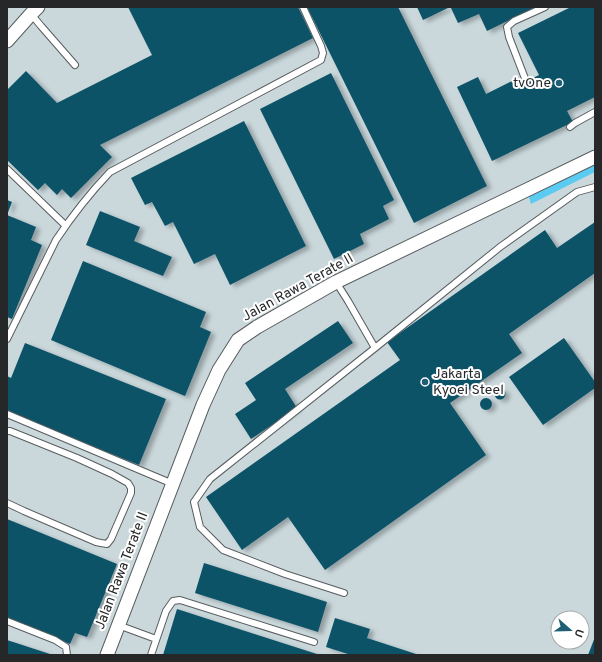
<svg xmlns="http://www.w3.org/2000/svg" width="602" height="662" font-family="Overpass,sans-serif">
<defs>
<filter id="shadow"><feDropShadow dx="4.5" dy="2.5" stdDeviation="2" flood-color="#0004"/></filter>
</defs>
<rect width="100%" height="100%" fill="#dee4e6"/>
<path fill="#cad8dc" fill-rule="evenodd" d="M7,7H595V655H7ZM558,618H582V642H558Z"/>
<path fill="#5bcbf2" d="M595,158V172L531,204L527,190Z"/>
<path fill="#0b5268" filter="url(#shadow)" d="M128,7H298L313,38L100,145L112,157L71,198L62,189L57,195L45,183L38,190L7,160V90L26,71L57,103L152,55Z
M307,7H398L487,186L414,223Z
M417,7H450L423,20Z
M452,7H536L487,31L479,14L458,23L451,8Z
M571,7H595V97L567,111L573,122L492,161L457,87L478,77L486,94L516,79L519,85L539,75L518,33Z
M331,73L394,200L383,206L389,219L360,234L364,244L334,259L260,109Z
M244,121L306,246L230,285L215,254L194,264L173,222L165,226L152,202L145,205L131,178Z
M7,200L12,202L7,215Z
M100,211L140,227L134,241L172,257L163,276L86,245Z
M7,215L36,227L31,240L42,245L12,319L7,317Z
M595,222V273L509,334L522,353L450,403L486,455L325,570L288,517L242,550L206,497L400,360L387,342L545,230L557,248Z
M83,261L206,312L200,327L211,332L185,396L51,340Z
M338,321L353,343L285,389L297,408L251,439L235,414L256,400L245,383Z
M564,338L595,382V388L543,425L509,377Z
M25,343L166,399L139,465L7,412V376L11,378Z
M494.5 394a5.5 5.5 0 1 1 11 0a5.5 5.5 0 1 1-11 0Z
M480 404a6 6 0 1 1 12 0a6 6 0 1 1-12 0Z
M7,519L117,564L87,637L75,633L70,644L7,618Z
M204,563L327,602L318,632L195,593Z
M177,609L320,655H163Z
M335,618L370,629L367,638L419,655H351L326,647Z
M595,637V655H588Z
M7,640L53,655H7Z"/>
<g fill="none" stroke-linecap="round" stroke-linejoin="round">
<g stroke="#585c5e" stroke-width="8">
<path id="service" d="M31,14L41,26L75,65
M526,81L509,37L507,27L514,21L545,7
M570,127L575,123L595,112
M7,169L65,225
M336,282L348,301L375,348
M7,339L56,240C72,216 90,193 110,172L321,60L323,53L321,46L303,7
M7,414L173,484
M7,431H10L77,458L112,474L128,483L131,488V493L111,539L107,544L101,543L96,542L24,511L7,503
M344,593L285,574L223,550L200,527L194,502L210,479L375,348L500,247L577,192L595,187
M7,621L55,640L66,647L67,655
M118,625L156,639
M151,655L166,611L173,601L180,600L314,642"/>
</g>
<g stroke="#585c5e" stroke-width="15">
<path id="minor" d="M7,41L31,14L38,7
M107,655L203,405L219,370L238,340L257,327L336,282L595,157"/>
</g>
<use href="#service" stroke="#fff" stroke-width="6"/>
<use href="#minor" stroke="#fff" stroke-width="13"/>
</g>
<g fill="#1f5e74" stroke="#fff" stroke-width="1.5">
<circle cx="559" cy="83" r="4"/>
<circle cx="425" cy="382" r="4"/>
</g>
<g text-anchor="middle" dominant-baseline="central" stroke-width="4" stroke-linejoin="round" paint-order="stroke">
<g font-size="14" fill="#252728" stroke="#fff" text-anchor="end">
<text x="551" y="83">tvOne</text>
<text x="433" y="374" text-anchor="start">Jakarta<tspan x="433" dy="16">Kyoei Steel</tspan></text>
</g>
<g font-size="14" fill="#252728" stroke="#fff">
<text transform="translate(298 288) rotate(-29)">Jalan Rawa Terate II</text>
<text transform="translate(122 571) rotate(-69)">Jalan Rawa Terate II</text>
</g>
</g>
<rect width="602" height="662" fill="none" stroke="#252728" stroke-width="16"/>
<g transform="translate(570 630) rotate(110)"><circle r="19" fill="#ffffff" stroke="#a8a9a9"/>
<path d="M0-3L7 15L0 10L-7 15Z" fill="#1f5e74"/>
<text y="-6" font-size="11" font-weight="bold" text-anchor="middle" fill="#252728">U</text>
</g>
</svg>
